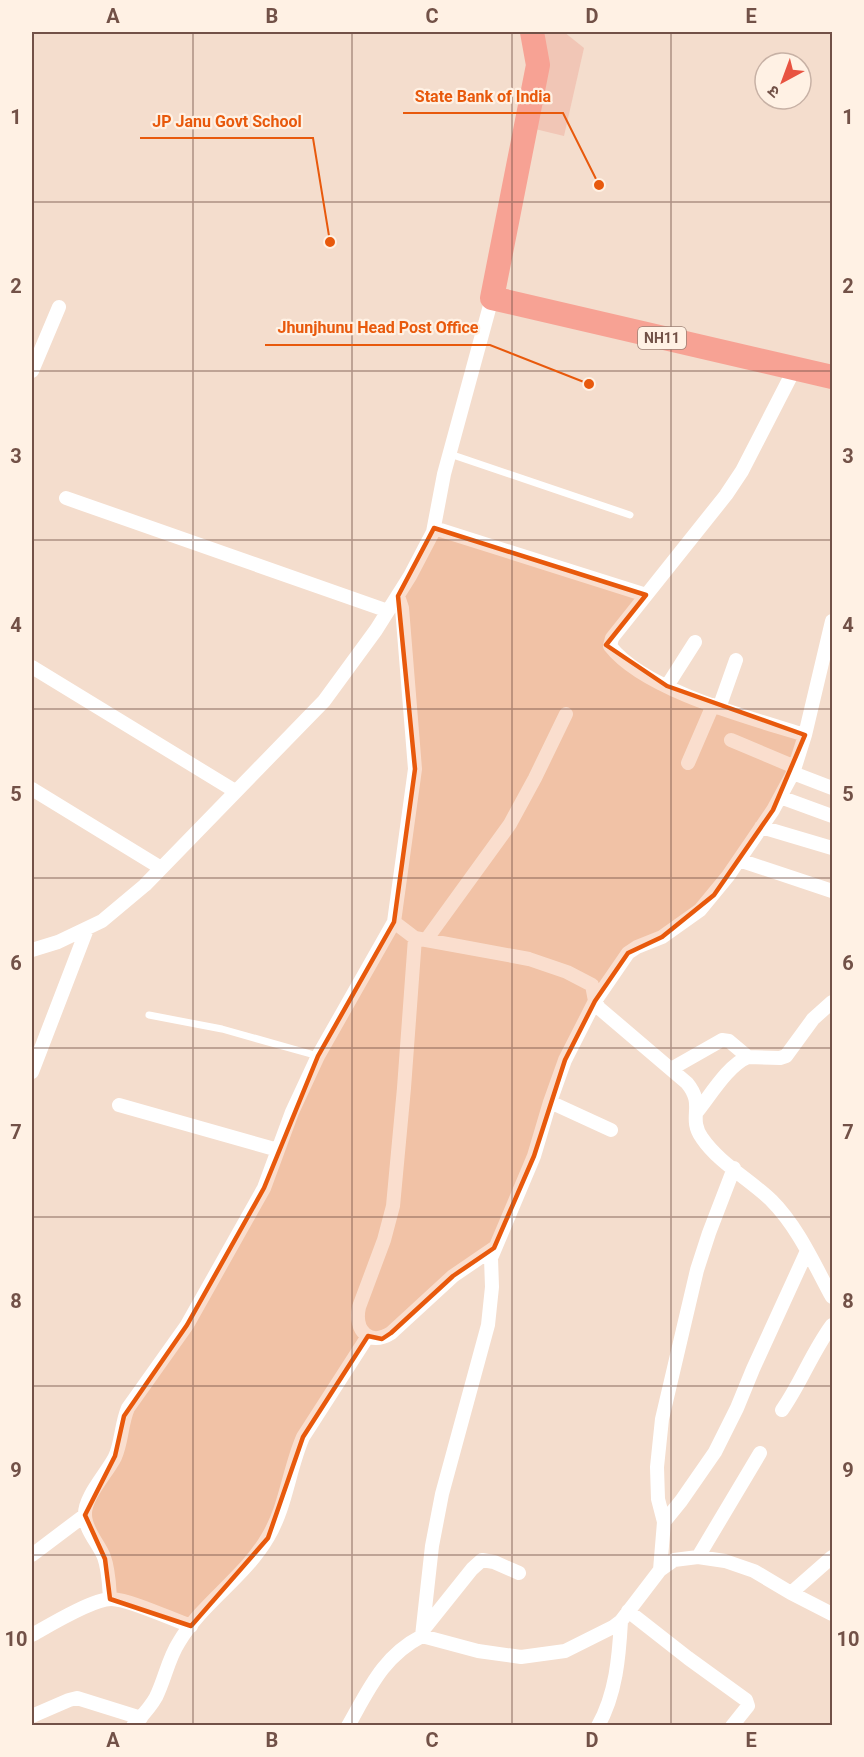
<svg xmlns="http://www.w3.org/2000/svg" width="864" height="1757" font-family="Roboto,'Noto Sans Devanagari',sans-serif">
<rect width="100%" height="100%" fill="#fcedde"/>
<path fill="#f4ddcd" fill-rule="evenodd" d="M32,32H832V1725H32ZM765,63H801V99H765Z"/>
<path fill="#f1c6b6" d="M538,32H564L584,48L564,136L535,129Z"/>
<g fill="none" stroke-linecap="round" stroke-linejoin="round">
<path stroke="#fff" stroke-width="7" d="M450,454L630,515
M149,1015L222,1029L318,1056"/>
<path stroke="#fff" stroke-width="14" d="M795,368L742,471L726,495L612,638L610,646C645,691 751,718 805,735
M32,371L59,307
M66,498L388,611
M434,528L646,595
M398,596L402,608L415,769L394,922L415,938L529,959L567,972L592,985L595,1001L599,1008L687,1083C706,1106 687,1117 702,1138C719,1163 749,1179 771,1200C798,1227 814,1264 832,1297
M32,667L235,791
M667,686L695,642
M719,708L736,660
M731,740L795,767
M688,763L713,705
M793,773L832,788
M32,789L161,868
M780,797L832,816
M761,827L832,848
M739,860L832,891
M415,938L404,1088L393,1206L384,1240L359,1307C354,1330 369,1347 391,1333L453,1276L494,1248
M426,940L510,824L535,778L566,714
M32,950L58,942L102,921L145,885L324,701L376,630L410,576L433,532L444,474L492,298
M671,1069L722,1040L729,1041L748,1057
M32,1072L87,929
M550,1102L611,1130
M119,1105L278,1150
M696,1113C710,1096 728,1065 748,1057L780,1058L786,1056L813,1019L832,1002
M782,1410C801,1383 812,1352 832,1325
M664,1522L681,1501L715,1452L737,1408L753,1369L807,1251
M32,1555L85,1515
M698,1557L760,1453
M660,1570L664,1522L658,1499L657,1467L662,1419L697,1270L709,1233L734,1168
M791,1593L832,1557
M110,1599C109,1584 109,1571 104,1557C99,1544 85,1530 85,1515C84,1497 107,1473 115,1457C122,1442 121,1424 128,1408L187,1325L264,1188L292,1112L318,1056L394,922
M628,1611L688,1658L746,1700L748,1706L732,1726
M424,1629L472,1569L482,1560L494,1562L519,1573
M32,1635C48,1626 94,1598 112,1599C131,1600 171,1619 191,1626
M422,1636L432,1546L442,1494L488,1325L492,1287L491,1258L534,1156L550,1102L565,1060L595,1001L628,953L637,947L662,937L700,910L728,876L773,810L793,773L805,735L832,621
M32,1716L69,1700L77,1698L141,1718
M133,1726C141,1717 150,1708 156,1697C165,1679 168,1659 179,1642C202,1603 245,1577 268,1537C286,1507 289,1469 303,1437L368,1336
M348,1726C369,1689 383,1656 422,1636L478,1651L521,1657L565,1651L613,1627L621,1621L660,1570L674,1560L698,1557L725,1561L754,1571L791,1593L832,1614
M598,1726C616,1694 619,1657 621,1621"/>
<path stroke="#f7a294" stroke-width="24" d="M532,32L538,65L492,298L832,377"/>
</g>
<path fill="#e8590c" fill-opacity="0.2" stroke="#e8590c" stroke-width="4.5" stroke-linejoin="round" d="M434,528L646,595L606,645L667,686L805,735L773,810L714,895L662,937L628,953L595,1001L565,1060L534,1156L494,1248L453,1276L391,1333L382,1339L368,1336L303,1437L268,1538L191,1626L110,1599L105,1559L85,1515L115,1456L124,1416L187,1325L264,1188L318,1056L394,922L415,769L398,596Z"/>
<path fill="none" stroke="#725147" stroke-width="1.5" stroke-opacity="0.55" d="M193,32V1726M352,32V1726M512,32V1726M671,32V1726M32,202H832M32,371H832M32,540H832M32,709H832M32,878H832M32,1048H832M32,1217H832M32,1386H832M32,1555H832"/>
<g text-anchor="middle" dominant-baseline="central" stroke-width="4.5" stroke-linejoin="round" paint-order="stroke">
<rect fill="#fff1e4" stroke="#9c8176" stroke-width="1.5" x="638" y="327" width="48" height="22" rx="4.5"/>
<g font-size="14" font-weight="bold" fill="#725147">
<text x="662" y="338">NH11</text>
</g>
</g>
<path fill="none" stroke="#e8590c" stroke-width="2" d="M599 185L563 113H403M330 242L313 138H140M589 384L490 345H265"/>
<g fill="#e8590c" stroke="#fff1e4" stroke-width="2">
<circle cx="599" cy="185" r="6"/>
<circle cx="330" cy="242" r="6"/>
<circle cx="589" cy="384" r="6"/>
</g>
<g font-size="16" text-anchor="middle" font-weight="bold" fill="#e8590c" stroke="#fff1e4" stroke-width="4.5" stroke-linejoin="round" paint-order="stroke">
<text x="483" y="102">State Bank of India</text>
<text x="227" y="127">JP Janu Govt School</text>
<text x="378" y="333">Jhunjhunu Head Post Office</text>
</g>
<rect width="864" height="1757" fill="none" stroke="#fff1e4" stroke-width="66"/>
<g transform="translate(783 81) rotate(221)"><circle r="28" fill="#fff1e4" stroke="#c7b1a5" stroke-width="1.5"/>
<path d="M0-4.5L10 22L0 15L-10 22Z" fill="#e85341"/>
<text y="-9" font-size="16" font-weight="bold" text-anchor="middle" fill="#725147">उ</text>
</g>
<rect x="33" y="33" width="798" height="1691" fill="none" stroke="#725147" stroke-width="2"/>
<g font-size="20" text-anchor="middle" font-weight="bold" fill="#725147">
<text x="113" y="23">A</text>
<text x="272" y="23">B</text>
<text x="432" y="23">C</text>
<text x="592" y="23">D</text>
<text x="751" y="23">E</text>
<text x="16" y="124">1</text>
<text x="848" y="124">1</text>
<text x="16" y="293">2</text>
<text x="848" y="293">2</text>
<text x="16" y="463">3</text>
<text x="848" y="463">3</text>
<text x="16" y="632">4</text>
<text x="848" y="632">4</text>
<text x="16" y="801">5</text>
<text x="848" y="801">5</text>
<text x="16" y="970">6</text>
<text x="848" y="970">6</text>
<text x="16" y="1139">7</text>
<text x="848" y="1139">7</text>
<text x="16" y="1308">8</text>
<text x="848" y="1308">8</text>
<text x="16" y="1477">9</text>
<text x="848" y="1477">9</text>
<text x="16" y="1646">10</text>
<text x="848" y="1646">10</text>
<text x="113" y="1747">A</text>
<text x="272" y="1747">B</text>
<text x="432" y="1747">C</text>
<text x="592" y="1747">D</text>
<text x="751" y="1747">E</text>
</g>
</svg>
